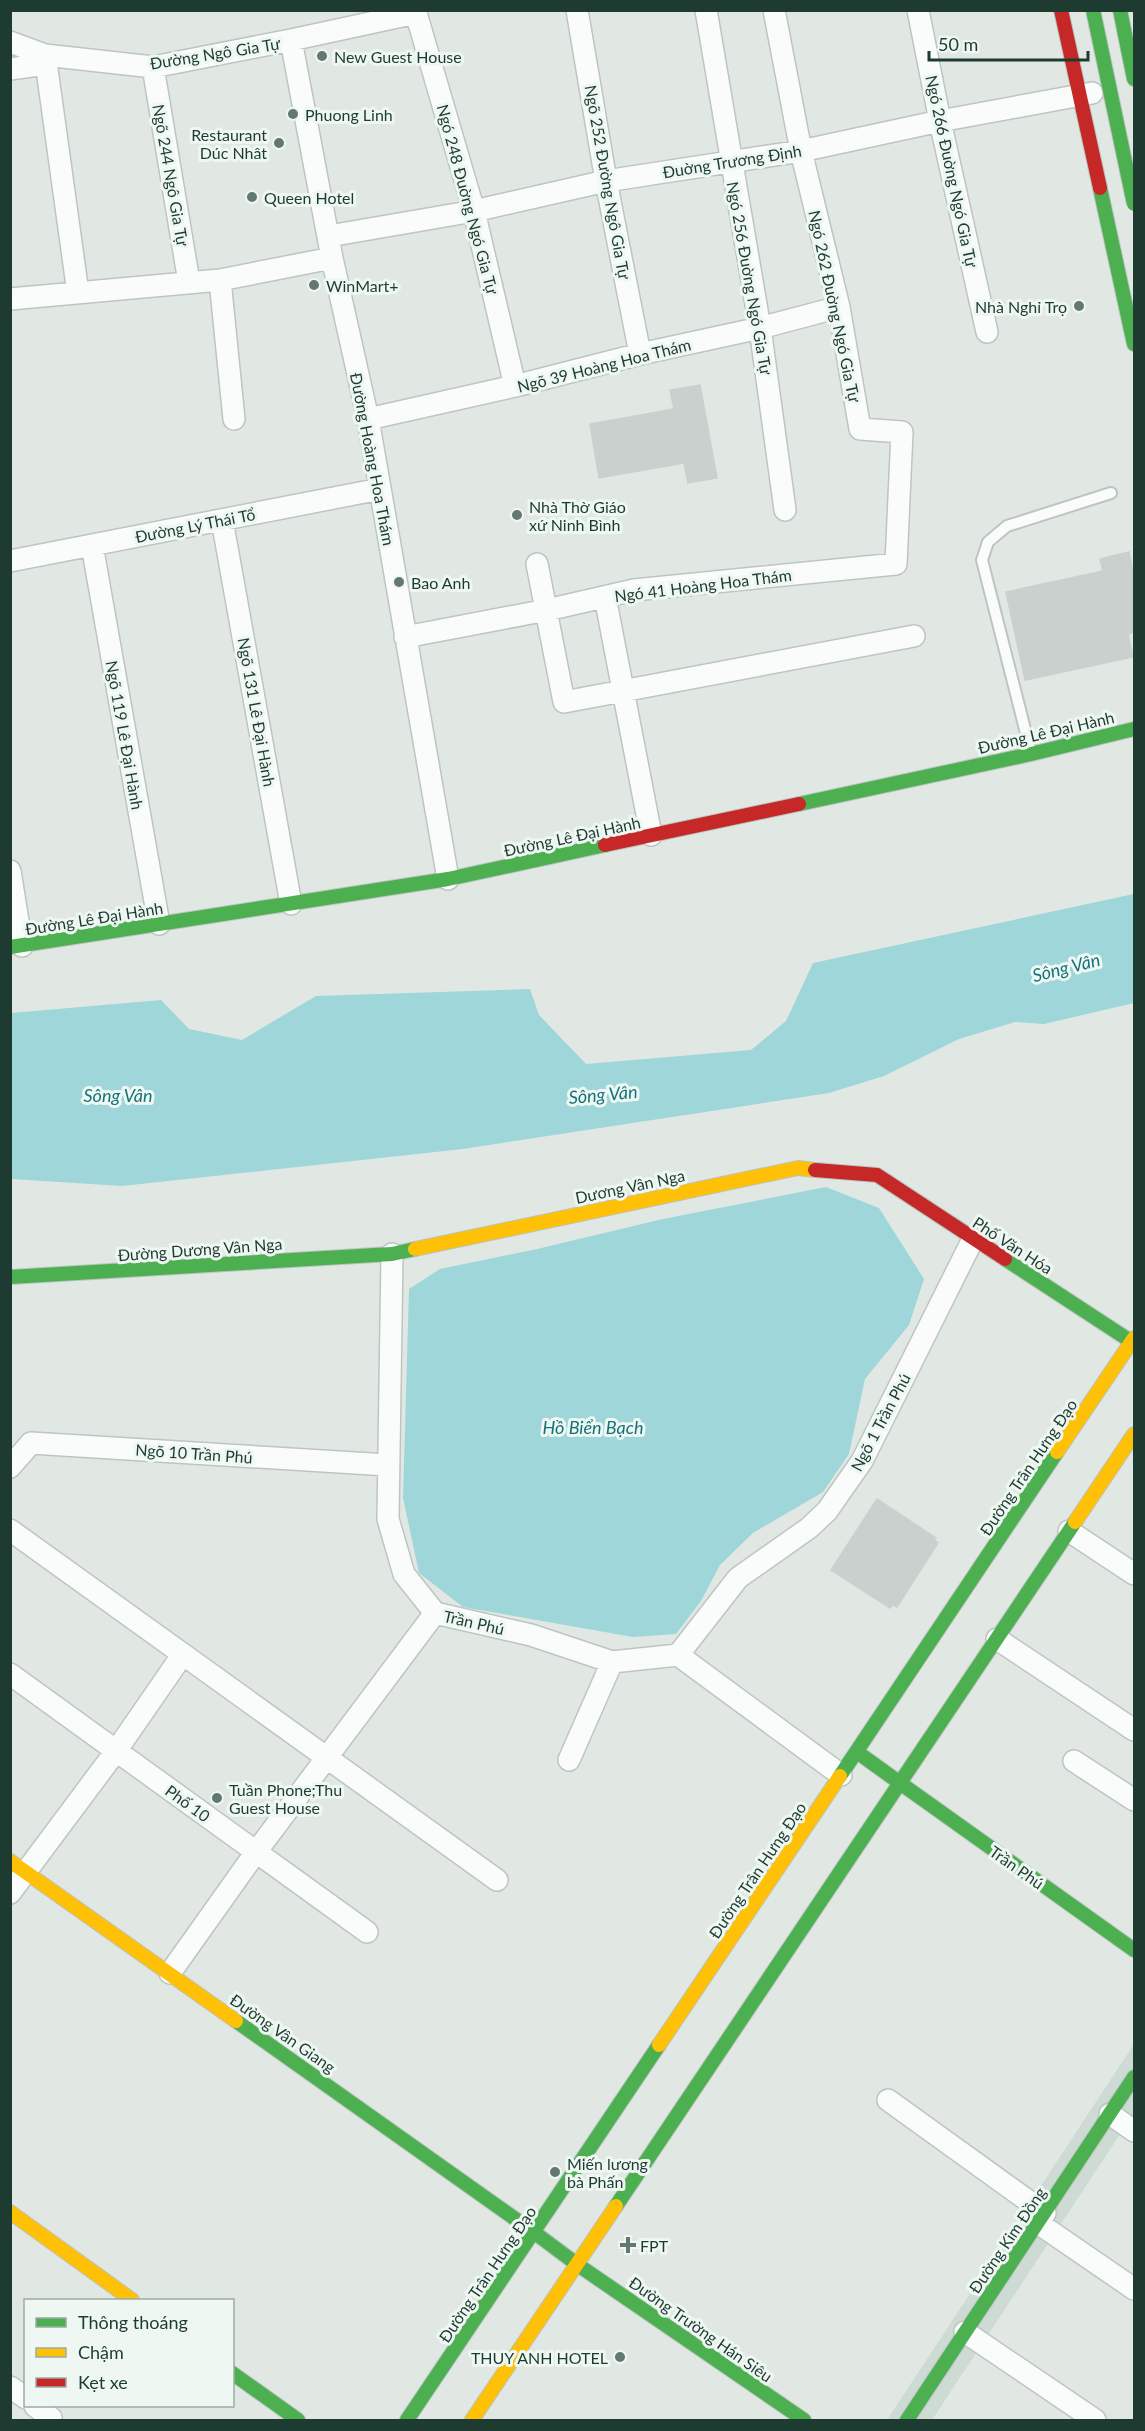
<svg xmlns="http://www.w3.org/2000/svg" width="1145" height="2431" font-family="Lato,sans-serif">
<rect width="100%" height="100%" fill="#e1e8e4"/>
<path fill="#cedad4" d="M1134,2044V2113L932,2420H887Z"/>
<path fill="#9ed6d9" d="M1134,894V1003L1044,1024L1015,1022L959,1039L884,1076L829,1093L463,1149L122,1186L11,1179V1013L161,1000L189,1029L242,1040L316,996L530,989L539,1015L586,1064L751,1050L786,1021L813,963Z
M826,1187L879,1208L924,1279L909,1325L865,1379L849,1454L823,1492L753,1533L720,1565L701,1601L676,1634L633,1637L463,1607L419,1573L403,1498L409,1289L440,1269L537,1249L663,1219Z"/>
<path fill="#cad0cd" stroke="#cad1cd" stroke-width="1.5" d="M700,385L717,478L688,483L684,463L599,478L590,424L674,409L670,390Z
M1129,552L1134,577V632L1128,634L1133,657L1025,680L1006,592L1103,571L1100,559Z
M877,1499L936,1538L934,1540L938,1543L897,1607L893,1605L890,1608L831,1570Z"/>
<g fill="none" stroke-linecap="round" stroke-linejoin="round">
<g stroke="#bec5c1" stroke-width="14">
<path id="lane" d="M1031,753L982,560L988,542L1007,526L1111,493"/>
</g>
<g stroke="#bec5c1" stroke-width="24">
<path id="street" d="M577,10L606,181L640,354
M706,10L760,328L785,510
M918,10L940,121L987,332
M416,13L474,211L515,386
M291,40L332,258L368,419L448,879
M10,42L45,55L153,67L291,40L416,13V10
M45,55L78,293
M153,67L189,282
M10,69L46,64
M329,236L474,211L606,181L801,151L940,121L1092,93
M220,280L234,419
M10,299L220,280L332,258
M368,419L515,386L640,354L760,328L839,307
M222,520L291,904
M92,545L159,924
M10,561L380,489
M537,564L564,702L914,636
M605,597L651,835
M405,637L547,610L634,590L896,564L902,432L860,429L839,307L801,151L774,10
M10,871L22,946
M392,1254L388,1519L404,1574L435,1613L531,1635L612,1662L678,1655L841,1775
M10,1467L31,1443L388,1465
M10,1530L497,1880
M1069,1531L1134,1574
M997,1639L1134,1730
M678,1655L738,1578L809,1528L827,1511L862,1461L973,1239
M10,1674L367,1932
M569,1760L612,1662
M1074,1761L1134,1800
M10,1893L116,1751L183,1654
M170,1973L256,1852L435,1613
M888,2100L1045,2213
M1110,2114L1134,2131
M1038,2223L1134,2289
M965,2332L1095,2420
M10,2387L26,2398
M35,2406L51,2418"/>
</g>
<g stroke="#bac4c0" stroke-width="16">
<path id="fast" d="M1120,10L1134,79
M1100,188L1134,344
M799,804L1031,754L1134,729
M10,947L448,879L605,845
M1005,1259L1132,1342
M10,1277L392,1254L415,1249
M857,1752L900,1783
M840,1776L1057,1452
M900,1783L1134,1950
M236,2021L535,2233
M616,2206L1075,1522
M535,2233L578,2265
M578,2265L804,2420
M232,2373L298,2420
M407,2420L659,2045
M907,2420L1134,2077"/>
</g>
<g stroke="#bac4c0" stroke-width="16">
<path id="slow" d="M415,1249L798,1168L815,1170
M1057,1452L1134,1338
M1075,1522L1134,1434
M10,1861L236,2021
M659,2045L840,1776
M10,2212L132,2300
M472,2420L616,2206"/>
</g>
<g stroke="#bac4c0" stroke-width="16">
<path id="jam" d="M1061,10L1100,188
M605,845L799,804
M815,1170L877,1175L1005,1259"/>
</g>
<use href="#lane" stroke="#fafcfb" stroke-width="10"/>
<use href="#street" stroke="#fafcfb" stroke-width="21"/>
<use href="#fast" stroke="#4caf50" stroke-width="14"/>
<use href="#slow" stroke="#ffc107" stroke-width="14"/>
<use href="#jam" stroke="#c62828" stroke-width="14"/>
<g stroke="#bbc5c1" stroke-width="16" stroke-linecap="butt">
<path id="fast-bridge" d="M1093,10L1134,204"/>
</g>
<use href="#fast-bridge" stroke="#4caf50" stroke-width="14"/>
</g>
<g fill="#627870" stroke="#eef7f2" stroke-width="2">
<circle cx="322" cy="56" r="6"/>
<circle cx="293" cy="114" r="6"/>
<circle cx="279" cy="143" r="6"/>
<circle cx="252" cy="197" r="6"/>
<circle cx="314" cy="285" r="6"/>
<circle cx="1079" cy="306" r="6"/>
<circle cx="517" cy="515" r="6"/>
<circle cx="399" cy="582" r="6"/>
<circle cx="217" cy="1798" r="6"/>
<circle cx="555" cy="2172" r="6"/>
<path d="M625 2236h6v6h6v6h-6v6h-6v-6h-6v-6h6z"/>
<circle cx="620" cy="2357" r="6"/>
</g>
<g text-anchor="middle" dominant-baseline="central" stroke-width="6" stroke-linejoin="round" paint-order="stroke">
<g font-size="16" fill="#1e3b31" stroke="#eef7f2">
<text transform="translate(215 53) rotate(-9)">Đường Ngô Gia Tự</text>
<text transform="translate(732 161) rotate(-9)">Đuờng Trương Định</text>
<text transform="translate(952 171) rotate(78)">Ngó 266 Đuờng Ngó Gia Tự</text>
<text transform="translate(171 175) rotate(80)">Ngõ 244 Ngô Gia Tự</text>
<text transform="translate(608 182) rotate(80)">Ngõ 252 Đường Ngô Gia Tự</text>
<text transform="translate(468 199) rotate(75)">Ngó 248 Đuờng Ngó Gia Tự</text>
<text transform="translate(750 278) rotate(80)">Ngó 256 Đuờng Ngó Gia Tự</text>
<text transform="translate(835 306) rotate(78)">Ngó 262 Đuờng Ngó Gia Tự</text>
<text transform="translate(604 365) rotate(-14)">Ngõ 39 Hoàng Hoa Thám</text>
<text transform="translate(373 459) rotate(79)">Đường Hoàng Hoa Thám</text>
<text transform="translate(195 525) rotate(-11)">Đường Lý Thái Tổ</text>
<text transform="translate(703 585) rotate(-7)">Ngó 41 Hoàng Hoa Thám</text>
<text transform="translate(257 712) rotate(80)">Ngõ 131 Lê Đại Hành</text>
<text transform="translate(1046 732) rotate(-13)">Đường Lê Đại Hành</text>
<text transform="translate(125 735) rotate(80)">Ngõ 119 Lê Đại Hành</text>
<text transform="translate(572 836) rotate(-12)">Đường Lê Đại Hành</text>
<text transform="translate(94 918) rotate(-9)">Đường Lê Đại Hành</text>
<text transform="translate(630 1186) rotate(-12)">Dương Vân Nga</text>
<text transform="translate(1013 1245) rotate(33)">Phố Văn Hóa</text>
<text transform="translate(200 1249) rotate(-4)">Đường Dương Vân Nga</text>
<text transform="translate(880 1422) rotate(-62)">Ngõ 1 Trần Phú</text>
<text transform="translate(194 1453) rotate(4)">Ngõ 10 Trần Phú</text>
<text transform="translate(1028 1467) rotate(-56)">Đường Trân Hưng Đạo</text>
<text transform="translate(474 1622) rotate(13)">Trần Phú</text>
<text transform="translate(188 1803) rotate(36)">Phố 10</text>
<text transform="translate(1017 1867) rotate(35)">Trần Phú</text>
<text transform="translate(757 1870) rotate(-56)">Đường Trân Hưng Đạo</text>
<text transform="translate(283 2033) rotate(35)">Đường Vân Giang</text>
<text transform="translate(1007 2240) rotate(-56)">Đường Kim Đồng</text>
<text transform="translate(487 2274) rotate(-56)">Đường Trân Hưng Đạo</text>
<text transform="translate(701 2329) rotate(35)">Đường Trường Hán Siêu</text>
</g>
<g font-size="16" fill="#1e3b31" stroke="#eef7f2" text-anchor="start">
<text x="334" y="56">New Guest House</text>
<text x="305" y="114">Phuong Linh</text>
<text x="267" y="134" text-anchor="end">Restaurant<tspan x="267" dy="18">Dúc Nhât</tspan></text>
<text x="264" y="197">Queen Hotel</text>
<text x="326" y="285">WinMart+</text>
<text x="1067" y="306" text-anchor="end">Nhà Nghỉ Trọ</text>
<text x="529" y="506">Nhà Thờ Giáo<tspan x="529" dy="18">xứ Ninh Bình</tspan></text>
<text x="411" y="582">Bao Anh</text>
<text x="229" y="1789">Tuần Phone;Thu<tspan x="229" dy="18">Guest House</tspan></text>
<text x="567" y="2163">Miến lương<tspan x="567" dy="18">bà Phấn</tspan></text>
<text x="640" y="2245">FPT</text>
<text x="608" y="2357" text-anchor="end">THUY ANH HOTEL</text>
</g>
<g font-size="18" font-style="italic" fill="#15727a" stroke="#eef7f2">
<text transform="translate(1066 967) rotate(-14)">Sông Vân</text>
<text transform="translate(603 1094) rotate(-5)">Sông Vân</text>
<text x="118" y="1095">Sông Vân</text>
<text x="593" y="1427">Hồ Biển Bạch</text>
</g>
</g>
<rect width="1145" height="2431" fill="none" stroke="#1e3b31" stroke-width="24"/>
<rect x="24" y="2299" width="210" height="108" fill="#eef7f2" stroke="#9baca5" stroke-width="1.5"/>
<rect x="36" y="2318" width="30" height="9" fill="#4caf50" stroke="#9baca5" stroke-width="1.5"/>
<text x="78" y="2329" font-size="18" fill="#1e3b31">Thông thoáng</text>
<rect x="36" y="2348" width="30" height="9" fill="#ffc107" stroke="#9baca5" stroke-width="1.5"/>
<text x="78" y="2359" font-size="18" fill="#1e3b31">Chậm</text>
<rect x="36" y="2378" width="30" height="9" fill="#c62828" stroke="#9baca5" stroke-width="1.5"/>
<text x="78" y="2389" font-size="18" fill="#1e3b31">Kẹt xe</text>
<path d="M929 51v9h159v-9" fill="none" stroke="#1e3b31" stroke-width="3"/>
<text x="938" y="51" font-size="18" fill="#1e3b31" stroke="#eef7f2" stroke-width="4.5" paint-order="stroke">50 m</text>
</svg>
